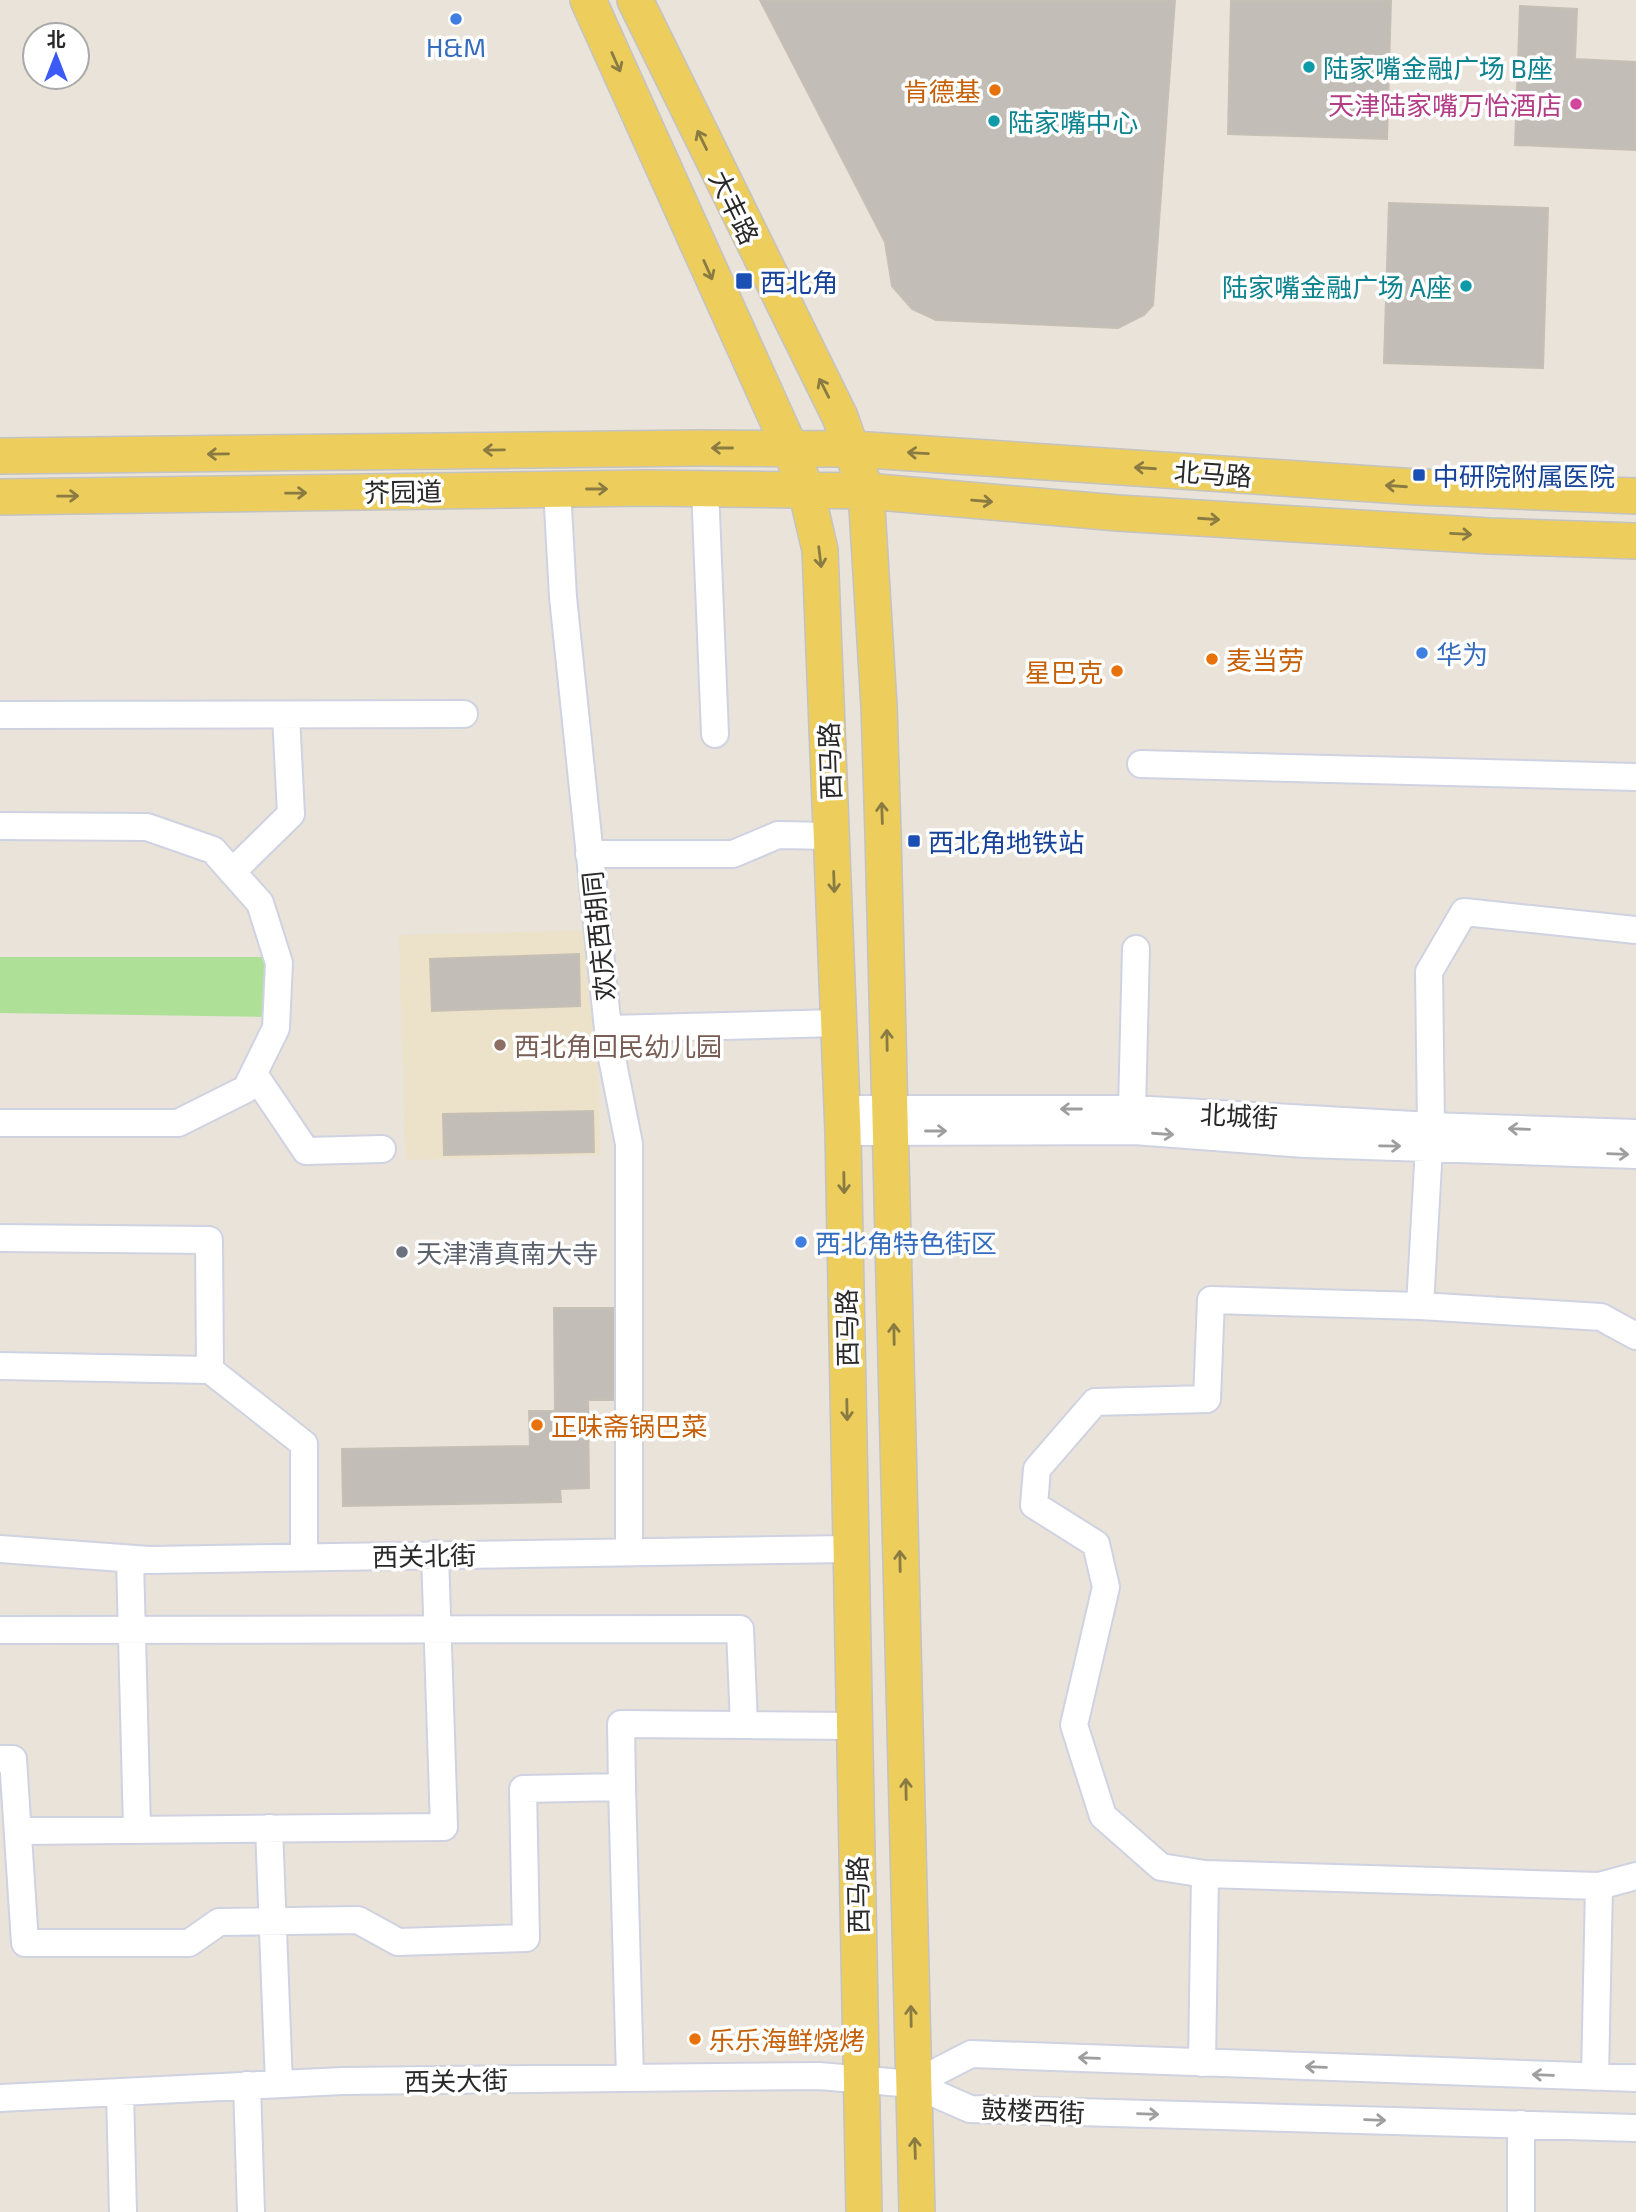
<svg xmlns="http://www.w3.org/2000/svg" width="1636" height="2212" font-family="'Exo 2','Noto Sans SC',sans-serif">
<rect width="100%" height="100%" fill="#eae3da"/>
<path fill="#ece1c9" d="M595,930L600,1155L405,1160L399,935Z"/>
<path fill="#aee097" d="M0,957H264L266,1017L0,1013Z"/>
<path fill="#c2bdb6" stroke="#c5bfb4" stroke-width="2" d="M760,0H1175L1153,305L1144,315L1118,328L936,320L912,309L892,286L885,242Z
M1231,0H1391L1387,139L1228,134Z
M1520,6L1577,9L1575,59L1636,62V150L1515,145Z
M1389,203L1548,208L1543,368L1384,363Z
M579,954L580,1006L432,1011L430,959Z
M593,1111L594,1152L444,1155L443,1114Z
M554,1308H613V1400H588L589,1488L560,1489L561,1502L343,1506L342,1449L530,1446L529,1411H555Z"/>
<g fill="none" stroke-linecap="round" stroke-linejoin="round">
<g stroke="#cfd2e1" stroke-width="30">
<path id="minor" d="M705,488L715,734
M557,489L563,597L610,1048L629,1144V1550
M0,715L464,714
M1141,764L1636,777
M0,826L147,827L213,850L260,903L279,963L276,1028L246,1089L178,1123H0
M589,854H733L778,835L832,836
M232,872L291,814L286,715
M608,1029L839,1023
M254,1074L306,1151L382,1149
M842,1109H1132L1431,1126L1636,1133
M1132,1109L1136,949
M1431,1126L1429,972L1464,912L1636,930
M843,1132L1134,1131L1305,1144L1636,1155
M1429,1147L1420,1306L1601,1317L1636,1336
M0,1238L209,1240L210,1370
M1420,1306L1211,1300L1207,1399L1095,1402L1037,1469L1034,1505L1096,1544L1106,1587L1074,1725L1103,1816L1161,1867L1205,1874L1599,1886L1595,2077
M0,1366L210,1370L304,1444V1557
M0,1549L149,1560L849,1549
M130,1559L137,1829
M0,1630L740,1629L744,1725L855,1726
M0,1759H13L25,1943H189L219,1922L358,1920L398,1942L526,1938L523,1789L622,1787L621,1724L744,1725
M622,1787L630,2078
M269,1828L279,2084
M20,1831L444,1827L435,1554
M1599,1886L1636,1876
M1202,2063L1205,1874
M913,2084L971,2054L1636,2078
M247,2085L251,2212
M120,2092L123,2212
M0,2098L342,2081L819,2076L913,2084L970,2109L1636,2128
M1521,2212V2124"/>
</g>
<g stroke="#c3c3c3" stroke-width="38">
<path id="major" d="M588,0L790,448L806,490L820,550L843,1132L864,2212
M635,0L840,417L866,491L879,706L883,833L917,2212
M0,456L701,448L853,449L1417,487L1636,496
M0,497L646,488L866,491L1118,513L1489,536L1636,541"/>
</g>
<use href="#minor" stroke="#fff" stroke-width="26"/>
<use href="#major" stroke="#edce5c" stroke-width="35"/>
</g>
<defs><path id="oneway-shaft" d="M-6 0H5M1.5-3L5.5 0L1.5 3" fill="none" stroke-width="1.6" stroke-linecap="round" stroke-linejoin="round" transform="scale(1.75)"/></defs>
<g stroke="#8a7b42">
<use href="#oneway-shaft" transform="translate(616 62) rotate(66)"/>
<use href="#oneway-shaft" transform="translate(702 140) rotate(-116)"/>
<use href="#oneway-shaft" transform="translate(708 270) rotate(66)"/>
<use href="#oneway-shaft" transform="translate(824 388) rotate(-117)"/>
<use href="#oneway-shaft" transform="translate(722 448) rotate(-180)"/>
<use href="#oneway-shaft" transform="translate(494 450) rotate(179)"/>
<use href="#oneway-shaft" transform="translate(918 453) rotate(-177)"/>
<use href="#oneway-shaft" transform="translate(218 454) rotate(179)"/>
<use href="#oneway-shaft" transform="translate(1145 468) rotate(-176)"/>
<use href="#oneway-shaft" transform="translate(1396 486) rotate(-176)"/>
<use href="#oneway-shaft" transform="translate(597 489)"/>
<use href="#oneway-shaft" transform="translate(296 493) rotate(-1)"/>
<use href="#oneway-shaft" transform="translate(68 496) rotate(-1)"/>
<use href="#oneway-shaft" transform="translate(982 501) rotate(5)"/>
<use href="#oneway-shaft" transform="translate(1209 519) rotate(4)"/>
<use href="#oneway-shaft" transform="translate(1461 534) rotate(3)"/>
<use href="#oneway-shaft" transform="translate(820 557) rotate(83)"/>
<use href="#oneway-shaft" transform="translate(882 813) rotate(-92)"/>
<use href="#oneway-shaft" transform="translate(834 882) rotate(88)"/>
<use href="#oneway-shaft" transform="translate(887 1040) rotate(-91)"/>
<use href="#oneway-shaft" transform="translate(844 1183) rotate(89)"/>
<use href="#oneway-shaft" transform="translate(894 1334) rotate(-91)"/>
<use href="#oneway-shaft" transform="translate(847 1410) rotate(89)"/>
<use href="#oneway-shaft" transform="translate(900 1561) rotate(-91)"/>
<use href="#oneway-shaft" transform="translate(906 1789) rotate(-91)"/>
<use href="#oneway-shaft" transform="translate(911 2016) rotate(-91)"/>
<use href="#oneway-shaft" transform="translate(915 2148) rotate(-92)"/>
</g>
<g stroke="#9e9e9e">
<use href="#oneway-shaft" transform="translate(1071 1109) rotate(180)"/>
<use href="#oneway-shaft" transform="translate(1519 1129) rotate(-178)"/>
<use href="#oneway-shaft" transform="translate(936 1131)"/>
<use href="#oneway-shaft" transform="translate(1163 1134) rotate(4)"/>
<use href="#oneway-shaft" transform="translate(1390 1146) rotate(1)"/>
<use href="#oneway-shaft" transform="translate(1618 1154) rotate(2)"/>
<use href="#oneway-shaft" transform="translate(1089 2058) rotate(-178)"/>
<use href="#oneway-shaft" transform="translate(1316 2067) rotate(-178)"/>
<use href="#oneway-shaft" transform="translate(1543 2075) rotate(-178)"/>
<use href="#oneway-shaft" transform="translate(1148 2114) rotate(2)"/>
<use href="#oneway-shaft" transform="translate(1375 2120) rotate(2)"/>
</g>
<g fill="#3f7fe0" stroke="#fff" stroke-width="2.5">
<circle cx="456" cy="19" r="7"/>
<circle cx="1422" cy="653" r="7"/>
<circle cx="801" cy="1242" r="7"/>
</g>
<g fill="#0f9aa8" stroke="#fff" stroke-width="2.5">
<circle cx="1309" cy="67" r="7"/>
<circle cx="994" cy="121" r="7"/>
<circle cx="1466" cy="286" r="7"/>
</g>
<g fill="#e8710a" stroke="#fff" stroke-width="2.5">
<circle cx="995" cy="90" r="7"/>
<circle cx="1212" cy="659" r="7"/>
<circle cx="1117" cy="671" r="7"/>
<circle cx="537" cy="1425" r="7"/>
<circle cx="695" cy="2039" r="7"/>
</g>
<circle fill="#d1479c" stroke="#fff" stroke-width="2.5" cx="1576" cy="104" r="7"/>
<g fill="#1a4fb4" stroke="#fff" stroke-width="2.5">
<rect x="735" y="272" width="18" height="18" rx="3.5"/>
<rect x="1412" y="468" width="14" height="14" rx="3.5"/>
<rect x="907" y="834" width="14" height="14" rx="3.5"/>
</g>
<circle fill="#8d6e63" stroke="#fff" stroke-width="2.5" cx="500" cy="1045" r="7"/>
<circle fill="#6b7280" stroke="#fff" stroke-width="2.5" cx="402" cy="1252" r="7"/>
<g text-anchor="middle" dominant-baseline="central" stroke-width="7" stroke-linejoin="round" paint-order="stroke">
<g font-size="26" fill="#366cbe" stroke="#fff" text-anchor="start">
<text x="456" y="46" text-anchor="middle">H&amp;M</text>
<text x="1436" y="653">华为</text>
<text x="815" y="1242">西北角特色街区</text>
</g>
<g font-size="26" fill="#0d838f" stroke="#fff" text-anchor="start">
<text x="1323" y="67">陆家嘴金融广场 B座</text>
<text x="1008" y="121">陆家嘴中心</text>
<text x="1452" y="286" text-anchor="end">陆家嘴金融广场 A座</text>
</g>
<g font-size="26" fill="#c56008" stroke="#fff" text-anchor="start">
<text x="981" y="90" text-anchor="end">肯德基</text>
<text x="1226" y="659">麦当劳</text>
<text x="1103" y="671" text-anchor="end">星巴克</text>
<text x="551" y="1425">正味斋锅巴菜</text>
<text x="709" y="2039">乐乐海鲜烧烤</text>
</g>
<g font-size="26" fill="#b23c85" stroke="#fff" text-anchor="end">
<text x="1562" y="104">天津陆家嘴万怡酒店</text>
</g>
<g font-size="26" fill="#282828" stroke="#fff">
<text transform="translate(735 207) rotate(64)">大丰路</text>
<text transform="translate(1213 473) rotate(4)">北马路</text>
<text transform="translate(403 491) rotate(-1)">芥园道</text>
<text transform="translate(829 761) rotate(-92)">西马路</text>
<text transform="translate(598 936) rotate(-96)">欢庆西胡同</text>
<text transform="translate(1239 1115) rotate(3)">北城街</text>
<text transform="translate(846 1328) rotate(-91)">西马路</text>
<text transform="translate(424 1555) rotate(-1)">西关北街</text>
<text transform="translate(857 1895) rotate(-91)">西马路</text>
<text transform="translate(456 2080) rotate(-1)">西关大街</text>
<text transform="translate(1033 2110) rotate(2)">鼓楼西街</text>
</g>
<g font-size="26" fill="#164399" stroke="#fff" text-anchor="start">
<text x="760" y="281">西北角</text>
<text x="1433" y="475">中研院附属医院</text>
<text x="928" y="841">西北角地铁站</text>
</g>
<g font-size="26" fill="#785e54" stroke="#fff" text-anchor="start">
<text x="514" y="1045">西北角回民幼儿园</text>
</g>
<g font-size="26" fill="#5b616d" stroke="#fff" text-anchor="start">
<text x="416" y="1252">天津清真南大寺</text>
</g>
</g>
<g transform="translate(56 56)"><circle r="33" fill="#ffffff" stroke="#a9a9a9" stroke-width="2"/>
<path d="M0-5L12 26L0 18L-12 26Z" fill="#3c5af5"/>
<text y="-10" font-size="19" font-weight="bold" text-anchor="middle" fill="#282828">北</text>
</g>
</svg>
